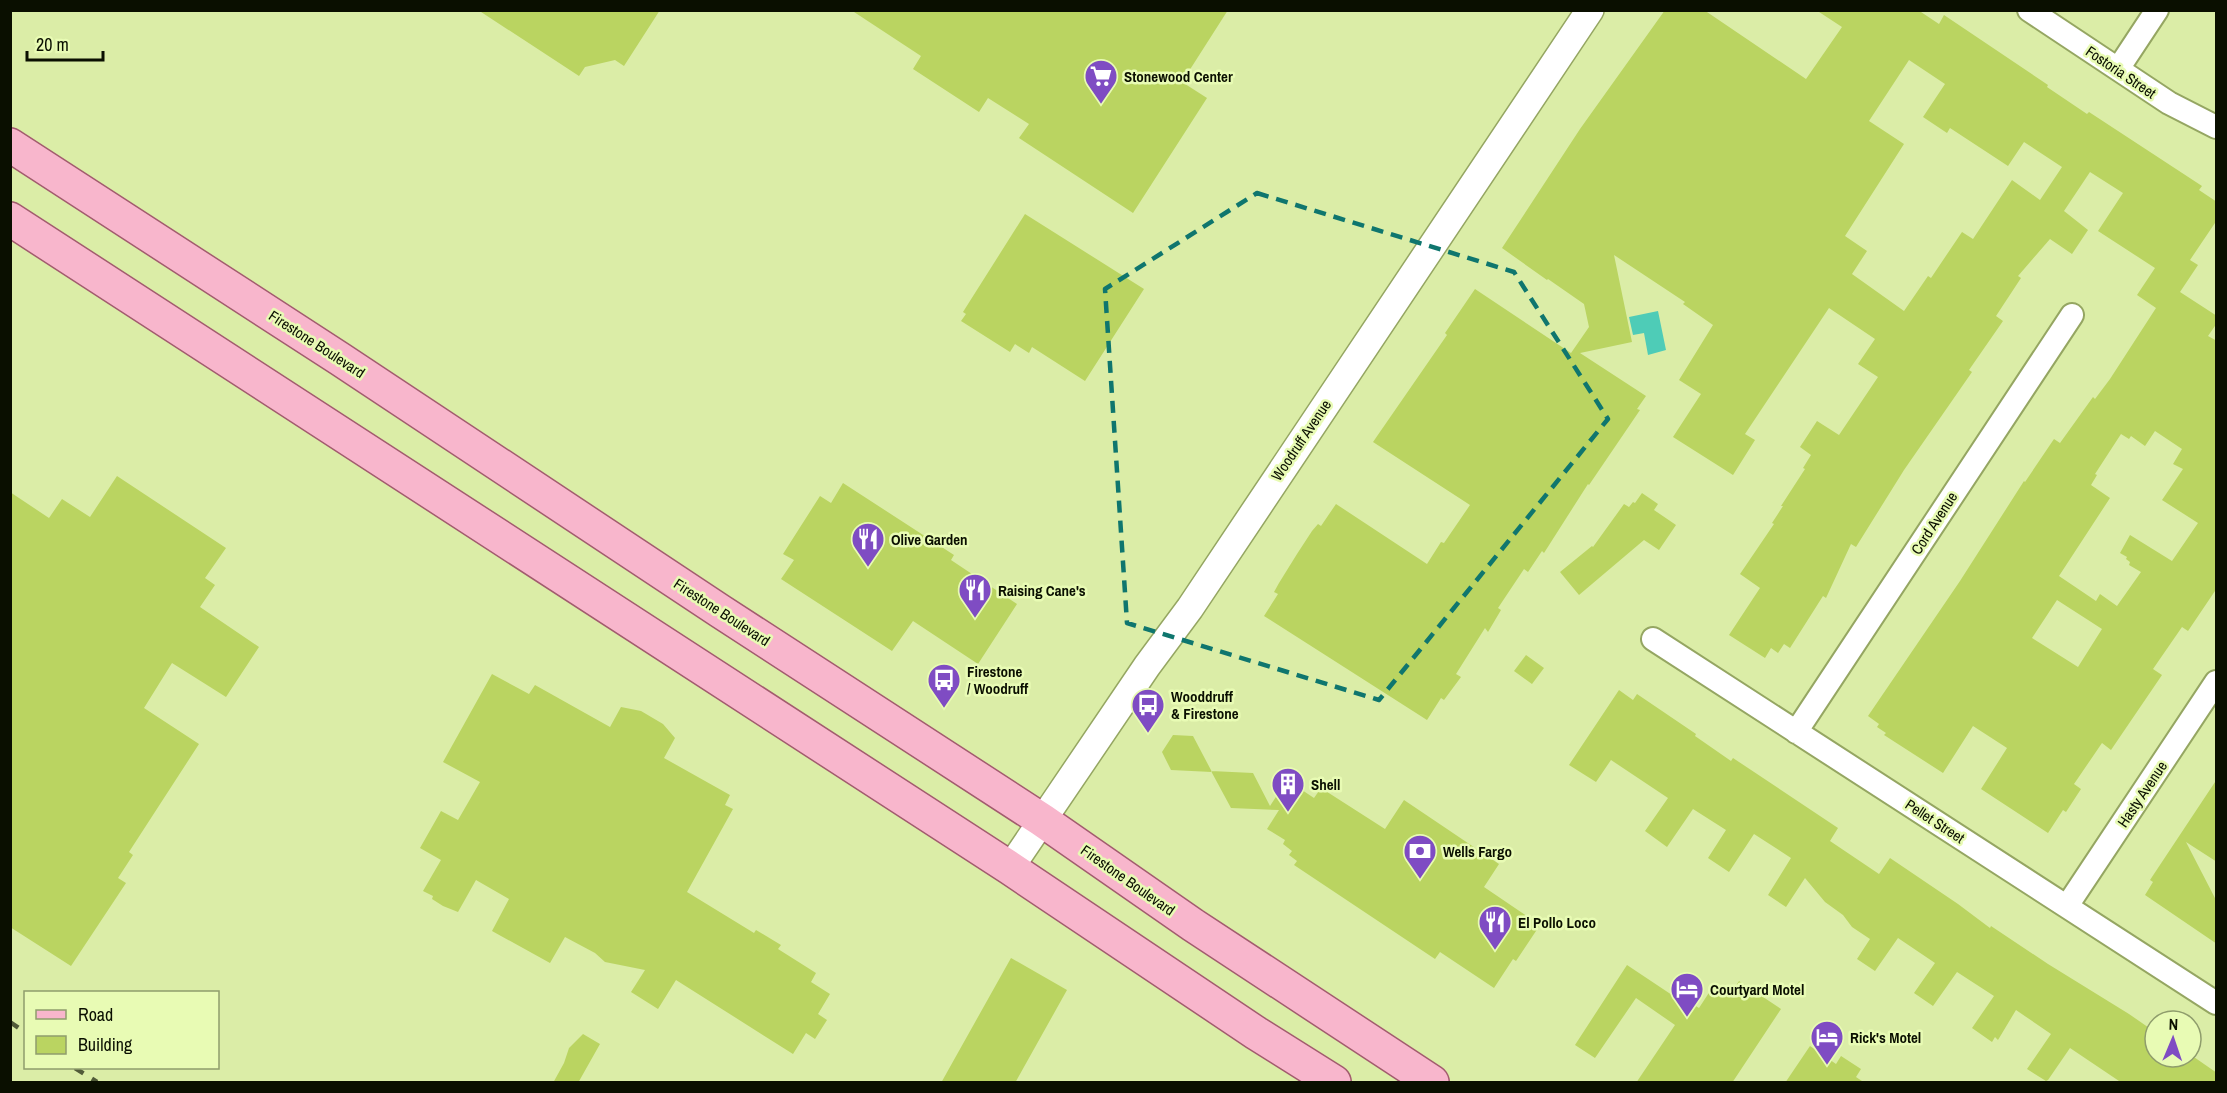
<svg xmlns="http://www.w3.org/2000/svg" width="2227" height="1093" font-family="'Archivo Narrow',sans-serif">
<rect width="100%" height="100%" fill="#dbeda7"/>
<path fill="#4eccb7" d="M1658,311L1666,350L1648,355L1644,333L1633,335L1629,317Z"/>
<path fill="#bad461" fill-rule="evenodd" d="M478,10H660L624,66L615,60L585,67L579,76Z
M851,10H1228L1182,82L1207,98L1133,213L1019,138L1029,124L988,98L979,112L913,69L921,56Z
M1665,10H1704L1806,79L1842,27L1816,10H1918L1939,24L1944,15L2048,85L2047,87L2087,114L2089,112L2202,186L2199,190L2217,202V220L2190,260L2198,265L2180,292L2217,316V323L2208,336L2217,341V588L2188,631L2182,627L2153,669L2162,675L2111,750L2102,743L2074,784L2081,789L2066,812L2063,810L2048,833L1981,789L2007,748L1973,726L1943,773L1884,735L1886,733L1877,727L1879,724L1868,716L1960,581L2024,481L2025,482L2054,439L2060,443L2093,397L2095,399L2110,379L2156,308L2137,295L2155,268L2098,231L2123,193L2090,172L2064,211L2088,230L2072,254L2050,239L2018,276L2021,278L1996,316L2003,321L1969,370L1972,372L1904,470L1856,547L1851,544L1826,598L1823,596L1790,648L1784,644L1778,653L1771,648L1765,658L1729,635L1760,588L1740,574L1774,524L1772,523L1783,506H1781L1805,469L1803,468L1811,455L1800,447L1817,421L1839,435L1878,377L1858,364L1875,339L1829,308L1745,434L1755,440L1733,475L1673,437L1701,394L1679,380L1713,325L1683,304L1685,302L1614,255L1632,342L1580,353L1646,396L1637,409L1640,410L1589,485L1588,484L1544,553L1542,551L1528,572L1524,569L1498,608L1501,610L1488,632L1485,628L1456,674L1461,677L1444,700L1441,698L1427,720L1264,616L1278,594L1274,592L1279,583L1297,554L1312,531L1318,524L1321,526L1336,504L1427,564L1441,542L1444,543L1470,505L1373,442L1447,335L1445,333L1475,289L1571,353L1589,327L1584,304L1548,279L1547,280L1502,248L1580,129ZM1909,60L1945,84L1923,117L1947,133L1950,128L2008,166L2024,142L2062,167L2040,200L2012,180L1973,239L1962,232L1931,278L1928,276L1904,311L1852,274L1867,251L1845,236L1904,144L1869,121ZM2155,431L2182,449L2173,464L2183,469L2162,500L2198,523L2172,561L2130,535L2120,553L2127,557L2126,559L2130,562L2129,565L2141,572L2117,606L2100,594L2096,601L2059,576L2110,498L2091,485L2097,475L2095,474L2121,434L2129,439L2131,436L2145,446ZM2057,600L2102,629L2078,667L2032,638Z
M1025,214L1144,289L1085,381L1032,347L1029,353L1015,344L1010,352L961,321L966,314L963,312Z
M117,476L226,548L205,578L215,585L200,607L259,647L226,697L172,663L144,708L199,744L129,852L133,855L118,878L126,883L71,966L10,927V492L49,518L62,499L90,517Z
M843,483L954,555L951,560L1017,604L978,664L913,621L892,651L781,579L794,560L783,554L820,496L831,503Z
M1642,493L1658,504L1654,510L1676,525L1659,550L1644,540L1579,595L1560,572L1592,546L1593,547L1624,504L1629,507L1633,502L1635,503Z
M1526,655L1544,668L1532,684L1514,671Z
M492,674L529,694L535,685L610,727L621,707L641,711L663,724L675,738L664,758L730,795L725,805L733,809L687,892L754,933L756,930L781,945L778,949L816,973L811,982L830,994L818,1014L827,1020L815,1039L806,1033L793,1054L676,980L658,1009L631,992L645,970L605,962L595,953L565,937L550,963L492,931L509,899L476,880L458,912L443,906L432,899L433,896L423,891L441,860L420,848L441,811L458,820L480,782L443,762Z
M1619,690L1633,700L1637,694L1696,734L1695,736L1731,761L1733,758L1838,828L1830,841L1879,874L1890,858L1958,904L1990,928L1991,926L2048,964L2129,1014L2155,1032V1057H2191V1055L2217,1073V1083H2122L2070,1048L2048,1080L2046,1081L2027,1069L2051,1034L2016,1010L1998,1040L1995,1037L1992,1042L1972,1028L1994,996L1957,972L1933,1006L1914,993L1935,963L1898,938L1875,971L1857,959L1870,939L1852,927L1843,915L1825,902L1805,878L1786,907L1768,895L1791,858L1754,834L1729,872L1708,858L1726,830L1693,809L1667,847L1645,831L1668,798L1611,760L1596,782L1569,765Z
M1173,735L1193,736L1212,772L1171,770L1162,752Z
M1211,771L1253,773L1270,806L1287,780L1314,798L1321,788L1385,829L1404,800L1499,864L1484,887L1540,925L1516,961L1513,959L1494,988L1440,952L1435,959L1294,865L1297,861L1289,855L1292,851L1283,844L1285,840L1267,829L1279,810L1231,808Z
M2217,779V862L2186,842L2217,902V944L2145,895L2153,882L2150,880Z
M1011,958L1067,990L1015,1083H941Z
M1627,965L1672,995L1673,992L1699,1008L1714,985L1730,995L1739,981L1781,1009L1732,1083H1636L1675,1025L1636,998L1595,1058L1575,1045Z
M583,1034L600,1044L578,1083H553L564,1063L569,1048Z
M1810,1046L1836,1064L1841,1056L1861,1069L1856,1077L1865,1083H1785Z"/>
<g fill="none" stroke-linecap="round" stroke-linejoin="round">
<g stroke="#95a662" stroke-width="26">
<path id="minor" d="M2029,10L2169,103L2216,127
M2118,69L2157,10
M1653,639L2216,1003
M1796,732L2072,315
M2067,906L2216,682"/>
</g>
<g stroke="#95a662" stroke-width="30">
<path id="tertiary" d="M1010,868L1147,666L1190,608L1590,10"/>
</g>
<g stroke="#a25c6e" stroke-width="36">
<path id="primary" d="M10,145L340,359L720,611L1042,820L1193,925L1432,1082
M10,219L1010,868L1256,1033L1334,1082"/>
</g>
<use href="#minor" stroke="#fff" stroke-width="22"/>
<use href="#tertiary" stroke="#fff" stroke-width="27"/>
<use href="#primary" stroke="#f8b6cc" stroke-width="33"/>
<path stroke="#515b39" stroke-width="4.5" stroke-dasharray="10 10" stroke-linecap="butt" d="M10,1022L26,1033
M75,1068L97,1082"/>
</g>
<path fill="none" stroke="#0f766e" stroke-width="4.5" stroke-dasharray="12 8" stroke-linejoin="round" d="M1257,193L1514,272L1608,419L1379,700L1127,623L1105,289Z"/>
<defs>
<g id="supermarket-pin" transform="scale(1.725)"><path d="M0 17L-7.5 6A9.5 9.5 0 1 1 7.5 6Z" fill="#7f4cc3" stroke="#e8fbb4"/><path d="M-6-5.5h2.5l.6 2H6L4.5 2H-2.5L-4.4-4H-6ZM-1.5 3.2a1.3 1.3 0 1 0 .1 0ZM3 3.2a1.3 1.3 0 1 0 .1 0Z" fill="#fff"/></g>
<g id="restaurant-pin" transform="scale(1.725)"><path d="M0 17L-7.5 6A9.5 9.5 0 1 1 7.5 6Z" fill="#7f4cc3" stroke="#e8fbb4"/><path d="M-5-6h1v4h1v-4h1v4h1v-4h1v5L-1.5 .5V6h-2V.5L-5-1ZM5-6V6H3V1.5H1.5Q1.5-4 5-6Z" fill="#fff"/></g>
<g id="bus-pin" transform="scale(1.725)"><path d="M0 17L-7.5 6A9.5 9.5 0 1 1 7.5 6Z" fill="#7f4cc3" stroke="#e8fbb4"/><path d="M-5-6H5V4H4V6H2V4H-2V6H-4V4H-5ZM-3.5-4V0h7V-4ZM-3.5 1.2v1.5H-2V1.2ZM2 1.2v1.5H3.5V1.2Z" fill="#fff"/></g>
<g id="building-pin" transform="scale(1.725)"><path d="M0 17L-7.5 6A9.5 9.5 0 1 1 7.5 6Z" fill="#7f4cc3" stroke="#e8fbb4"/><path d="M-4-6H4V6H1V3H-1V6H-4ZM-2.5-4.3h1.7v1.8h-1.7ZM.8-4.3h1.7v1.8H.8ZM-2.5-1h1.7V.8h-1.7ZM.8-1h1.7V.8H.8Z" fill="#fff"/></g>
<g id="bank-pin" transform="scale(1.725)"><path d="M0 17L-7.5 6A9.5 9.5 0 1 1 7.5 6Z" fill="#7f4cc3" stroke="#e8fbb4"/><path d="M-6-4H6V4H-6ZM0-2.3a2.3 2.3 0 1 0 0 4.6a2.3 2.3 0 1 0 0-4.6Z" fill="#fff"/></g>
<g id="hotel-pin" transform="scale(1.725)"><path d="M0 17L-7.5 6A9.5 9.5 0 1 1 7.5 6Z" fill="#7f4cc3" stroke="#e8fbb4"/><path d="M-6-4.5h1.5V1H6V5H4.5V3h-9V5H-6ZM-4 0a1.8 1.8 0 1 1 3.6 0ZM.5 0V-2.5h3Q6-2.5 6 0Z" fill="#fff"/></g>
</defs>
<g fill-rule="evenodd">
<use href="#supermarket-pin" x="1101" y="76"/>
<use href="#restaurant-pin" x="868" y="539"/>
<use href="#restaurant-pin" x="975" y="590"/>
<use href="#bus-pin" x="944" y="680"/>
<use href="#bus-pin" x="1148" y="705"/>
<use href="#building-pin" x="1288" y="784"/>
<use href="#bank-pin" x="1420" y="851"/>
<use href="#restaurant-pin" x="1495" y="922"/>
<use href="#hotel-pin" x="1687" y="989"/>
<use href="#hotel-pin" x="1827" y="1037"/>
</g>
<g text-anchor="middle" dominant-baseline="central" stroke-width="5" stroke-linejoin="round" paint-order="stroke">
<g font-size="15" fill="#0a0f00" stroke="#e8fbb4">
<text transform="translate(2121 72) rotate(34)">Fostoria Street</text>
<text transform="translate(317 344) rotate(33)">Firestone Boulevard</text>
<text transform="translate(1301 440) rotate(-56)">Woodruff Avenue</text>
<text transform="translate(1934 523) rotate(-57)">Cord Avenue</text>
<text transform="translate(722 612) rotate(33)">Firestone Boulevard</text>
<text transform="translate(2142 794) rotate(-56)">Hasty Avenue</text>
<text transform="translate(1935 821) rotate(33)">Pellet Street</text>
<text transform="translate(1128 880) rotate(35)">Firestone Boulevard</text>
</g>
<g font-size="15" font-weight="bold" fill="#0a0f00" stroke="#e8fbb4" text-anchor="start">
<text x="1124" y="76">Stonewood Center</text>
<text x="891" y="539">Olive Garden</text>
<text x="998" y="590">Raising Cane's</text>
<text x="967" y="671">Firestone<tspan x="967" dy="17">/ Woodruff</tspan></text>
<text x="1171" y="696">Wooddruff<tspan x="1171" dy="17">&amp; Firestone</tspan></text>
<text x="1311" y="784">Shell</text>
<text x="1443" y="851">Wells Fargo</text>
<text x="1518" y="922">El Pollo Loco</text>
<text x="1710" y="989">Courtyard Motel</text>
<text x="1850" y="1037">Rick's Motel</text>
</g>
</g>
<rect width="2227" height="1093" fill="none" stroke="#0a0f00" stroke-width="24"/>
<rect x="24" y="991" width="195" height="78" fill="#e8fbb4" stroke="#8f9d6c" stroke-width="1.5"/>
<rect x="36" y="1010" width="30" height="9" fill="#f8b6cc" stroke="#8f9d6c" stroke-width="1.5"/>
<text x="78" y="1021" font-size="18" fill="#0a0f00">Road</text>
<rect x="36" y="1036" width="30" height="18" fill="#bad461" stroke="#8f9d6c" stroke-width="1.5"/>
<text x="78" y="1051" font-size="18" fill="#0a0f00">Building</text>
<g transform="translate(2173 1039) rotate(2)"><circle r="28" fill="#e8fbb4" stroke="#8f9d6c" stroke-width="1.5"/>
<path d="M0-4.5L10 22L0 15L-10 22Z" fill="#7f4cc3"/>
<text y="-9" font-size="16" font-weight="bold" text-anchor="middle" fill="#0a0f00">N</text>
</g>
<path d="M27 51v9h76v-9" fill="none" stroke="#0a0f00" stroke-width="3"/>
<text x="36" y="51" font-size="18" fill="#0a0f00" stroke="#e8fbb4" stroke-width="4.5" paint-order="stroke">20 m</text>
</svg>
